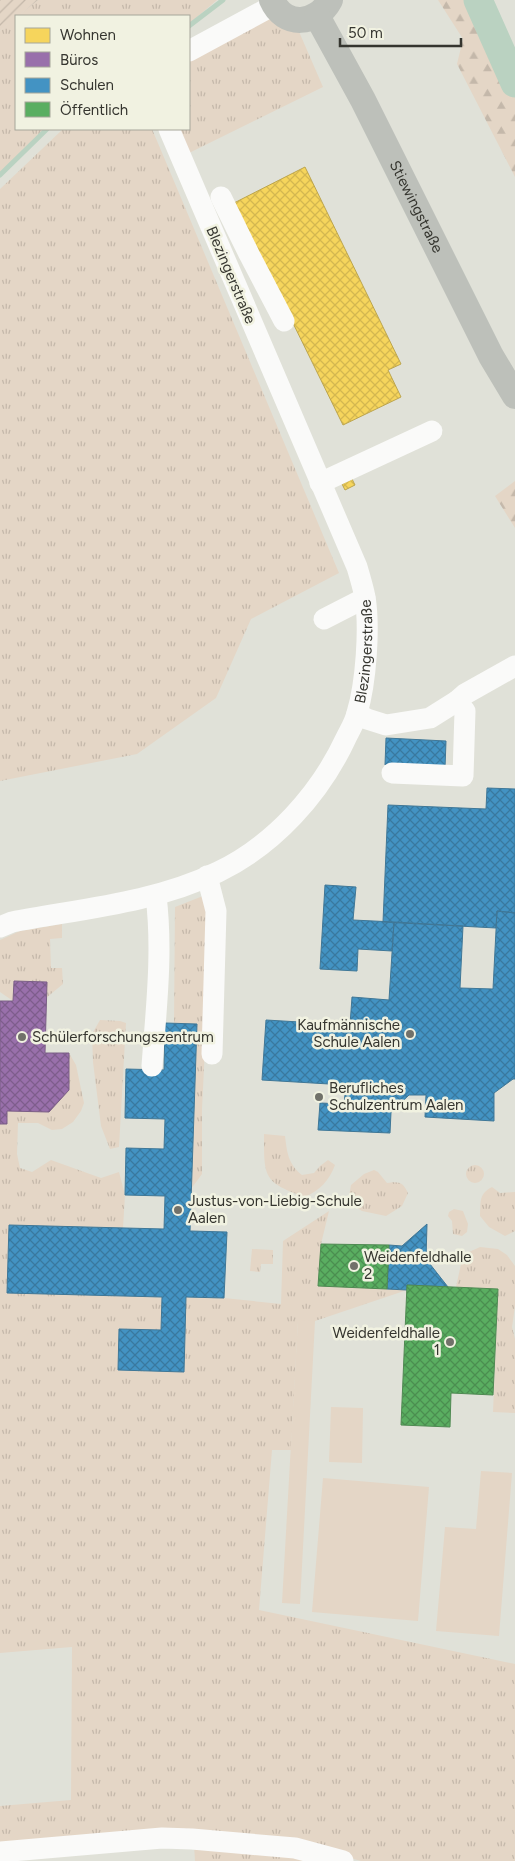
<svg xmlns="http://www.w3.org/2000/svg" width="515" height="1861" font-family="Figtree,sans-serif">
<defs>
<pattern id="grass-tufts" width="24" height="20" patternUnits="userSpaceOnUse" patternTransform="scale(1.25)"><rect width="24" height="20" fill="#e4d6c6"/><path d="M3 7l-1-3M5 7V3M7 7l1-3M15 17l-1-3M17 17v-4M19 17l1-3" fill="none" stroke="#c4b8aa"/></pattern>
<pattern id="forest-firs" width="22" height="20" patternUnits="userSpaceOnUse" patternTransform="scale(1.25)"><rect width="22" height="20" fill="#e4d6c6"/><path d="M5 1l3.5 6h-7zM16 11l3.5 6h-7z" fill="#c4b8aa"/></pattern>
<pattern id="garden-furrows" width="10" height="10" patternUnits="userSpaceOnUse" patternTransform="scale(1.25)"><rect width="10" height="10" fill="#e4d6c6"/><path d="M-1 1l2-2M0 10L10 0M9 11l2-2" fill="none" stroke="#c4b8aa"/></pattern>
<pattern id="homes-cross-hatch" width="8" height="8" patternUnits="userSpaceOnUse" patternTransform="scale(1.25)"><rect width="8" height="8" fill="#f6d55c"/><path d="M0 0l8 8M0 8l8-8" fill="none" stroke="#d4b750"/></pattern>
<pattern id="offices-cross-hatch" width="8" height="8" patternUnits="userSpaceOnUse" patternTransform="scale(1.25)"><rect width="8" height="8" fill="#9970ab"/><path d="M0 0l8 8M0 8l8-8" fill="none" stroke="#7e5d8c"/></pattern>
<pattern id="schools-cross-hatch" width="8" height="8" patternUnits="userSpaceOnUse" patternTransform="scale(1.25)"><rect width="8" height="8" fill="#4393c3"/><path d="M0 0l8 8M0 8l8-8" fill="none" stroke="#39799f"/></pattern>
<pattern id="public-cross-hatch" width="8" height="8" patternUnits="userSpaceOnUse" patternTransform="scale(1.25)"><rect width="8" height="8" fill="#5aae61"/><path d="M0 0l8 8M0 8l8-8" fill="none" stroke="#4b8e50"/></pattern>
</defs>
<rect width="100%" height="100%" fill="#e0e1d8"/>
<path fill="url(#grass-tufts)" d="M38,0H217L189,24V16H18Z
M270,16L297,27L323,87L187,154L177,129H189V59Z
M16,17V129H44L0,173V31Z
M63,129H152L339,573L251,619L216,698L137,754L0,781V189Z
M208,894L206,1027L202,1109V1174L191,1189L197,1024H174L175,907Z
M62,924V938L50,939L51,968H62L63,984L46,998V982L14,981L13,1001L0,992V940L20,931Z
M100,1020L120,1021L126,1023L119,1147L110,1149L101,1126L93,1062L92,1034Z
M69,1053L76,1065L84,1103L81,1111L73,1122L62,1129L52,1130L38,1123H18L17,1154L20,1168L32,1172L51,1160L101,1178L119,1172L125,1195L123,1228L9,1225L7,1292L162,1297L161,1330L119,1329L118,1370L184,1372L186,1297L224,1298L281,1304L283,1241L329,1211L321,1244L318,1285L407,1290L315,1321H298L291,1450H272L259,1610L515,1664V1861H361L293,1842L0,1844V1806L71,1800L72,1647L0,1653V1124H7V1111L69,1090Z
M264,1134L285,1136C287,1152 288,1164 302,1175L314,1173L320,1166L328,1160L335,1165C329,1181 320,1190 305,1197C263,1182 264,1177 264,1134Z
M466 1174a9 9 0 1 1 18 0a9 9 0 1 1-18 0Z
M374,1170L378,1172L387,1183C399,1181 403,1182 408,1193L402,1206L386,1216L362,1211L348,1202L351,1185L364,1174Z
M492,1187L500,1193L515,1192V1231L505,1236L489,1227L480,1216C481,1203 478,1194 492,1187Z
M454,1209L463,1211L468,1224L467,1232L462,1236L453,1234L452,1221L448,1216L449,1212Z
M480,1247L498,1249L507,1255L515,1266V1306L512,1327L515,1339V1413L493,1412L498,1289L456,1287L461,1264L469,1252Z
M252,1249L273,1250V1264H261L260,1272L250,1271Z
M194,1845L320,1861H195Z"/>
<path fill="url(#forest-firs)" d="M438,0H490L515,55V177L457,64L463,39Z
M515,481V528L495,496Z"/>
<path fill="url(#garden-furrows)" d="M0,0H38L0,31Z"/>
<path fill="#e4d6c6" d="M298,1320L315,1321L300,1604L282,1603Z
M331,1407L363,1408L362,1463L329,1462Z
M481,1471L512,1473L499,1636L436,1631L445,1527L476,1529Z
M323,1478L429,1487L418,1621L312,1612Z"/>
<path fill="url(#homes-cross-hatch)" stroke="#bca54e" d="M305,167L401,364L388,370L401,397L343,425L234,203Z
M352,479L355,485L345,490L342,484Z"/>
<path fill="url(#offices-cross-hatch)" stroke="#7b5e86" d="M14,981L47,982L45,1053H69V1090L49,1112L7,1111V1124H0V1001H13Z"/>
<path fill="url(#schools-cross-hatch)" stroke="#3f7797" d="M386,738L446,741L445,768L385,765Z
M487,788L515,789V913L497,911L496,928L383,922L388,805L486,809Z
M325,885L356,887L353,920L394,922L392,951L358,949L357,971L320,969Z
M497,911L515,913V1079H513L494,1093V1121L425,1117L426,1095H409L391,1112L390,1133L318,1130L320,1103L344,1104L346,1085L262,1080L266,1020L350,1025L352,997L389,1000L394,922L463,926L460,988L493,989Z
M165,1023L197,1024L190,1231L227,1232L224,1298L186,1297L184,1372L118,1370L119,1329L161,1330L162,1297L7,1293L9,1225L164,1229L165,1196L125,1195L126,1148L164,1149L165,1119L125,1118L126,1069L164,1070Z
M427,1224L426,1259L448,1287L407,1285V1290L387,1289L389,1245L402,1246Z"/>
<path fill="url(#public-cross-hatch)" stroke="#4f8a52" d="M321,1244L389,1245L387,1289L318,1286Z
M407,1285L498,1289L493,1395L451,1393L450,1427L401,1425Z"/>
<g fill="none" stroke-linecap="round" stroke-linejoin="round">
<path stroke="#bad2c1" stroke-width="5" d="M189,26L223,0
M0,175L47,129"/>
<path stroke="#bad2c1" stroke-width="29" d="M478,0L515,83"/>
<g stroke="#fafaf9" stroke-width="21">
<path d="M189,51L274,5"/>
<path d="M221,197L249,254L284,321"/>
<path d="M320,483L432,431"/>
<path d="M324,619L365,598"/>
<path d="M357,714L367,719L386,725L430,718L457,701L465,694L515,666"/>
<path d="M392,773L463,776L465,711L457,701"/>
<path d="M207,876L216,911L212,1054"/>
<path id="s1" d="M0,927L12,922C80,909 154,903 218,872C274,845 320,794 346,738C350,730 355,722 357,713C366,683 370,628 365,597C363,587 360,577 357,567L169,129"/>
<path d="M152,1066C156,1010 163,952 156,896"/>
<path d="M0,1852L162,1838L192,1839L295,1848L343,1861"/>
</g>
<g stroke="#bdc0ba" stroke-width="26">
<path d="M272,0C284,28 317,25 330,0"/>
<path id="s2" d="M317,16L363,100L491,356L515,396"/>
</g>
</g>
<g fill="#71716a" stroke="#f1f2e1" stroke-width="2">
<circle cx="410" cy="1034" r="5"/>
<circle cx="22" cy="1037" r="5"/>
<circle cx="319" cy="1097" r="5"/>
<circle cx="178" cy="1210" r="5"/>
<circle cx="354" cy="1266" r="5"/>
<circle cx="450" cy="1342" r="5"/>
</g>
<g text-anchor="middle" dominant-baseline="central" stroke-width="5" stroke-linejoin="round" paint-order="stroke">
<g font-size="15" fill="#35352f" stroke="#f1f2e1">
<text stroke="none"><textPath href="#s2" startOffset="215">Stiewingstraße</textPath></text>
<text transform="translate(231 275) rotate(67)">Blezingerstraße</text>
<text stroke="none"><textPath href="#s1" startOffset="504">Blezingerstraße</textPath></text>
</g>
<g font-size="15" fill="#35352f" stroke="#f1f2e1" text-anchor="start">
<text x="400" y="1025" text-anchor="end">Kaufmännische<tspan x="400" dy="17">Schule Aalen</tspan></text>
<text x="32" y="1037">Schülerforschungszentrum</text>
<text x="329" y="1088">Berufliches<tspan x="329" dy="17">Schulzentrum Aalen</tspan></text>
<text x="188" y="1201">Justus-von-Liebig-Schule<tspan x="188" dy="17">Aalen</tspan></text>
<text x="364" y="1257">Weidenfeldhalle<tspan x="364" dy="17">2</tspan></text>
<text x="440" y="1333" text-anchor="end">Weidenfeldhalle<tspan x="440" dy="17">1</tspan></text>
</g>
</g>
<rect x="15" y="15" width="175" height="115" fill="#f1f2e1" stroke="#a6a69a"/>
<rect x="25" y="28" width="25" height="15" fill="#f6d55c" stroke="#a6a69a"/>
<text x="60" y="40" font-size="15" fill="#35352f">Wohnen</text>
<rect x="25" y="52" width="25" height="15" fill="#9970ab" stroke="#a6a69a"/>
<text x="60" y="65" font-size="15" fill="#35352f">Büros</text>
<rect x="25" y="78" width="25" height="15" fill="#4393c3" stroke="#a6a69a"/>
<text x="60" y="90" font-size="15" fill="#35352f">Schulen</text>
<rect x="25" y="102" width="25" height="15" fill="#5aae61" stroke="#a6a69a"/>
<text x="60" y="115" font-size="15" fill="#35352f">Öffentlich</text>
<path d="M340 38v8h121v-8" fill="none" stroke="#35352f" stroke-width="2.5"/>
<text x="348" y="38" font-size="15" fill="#35352f" stroke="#f1f2e1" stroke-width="4" paint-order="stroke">50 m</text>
</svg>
